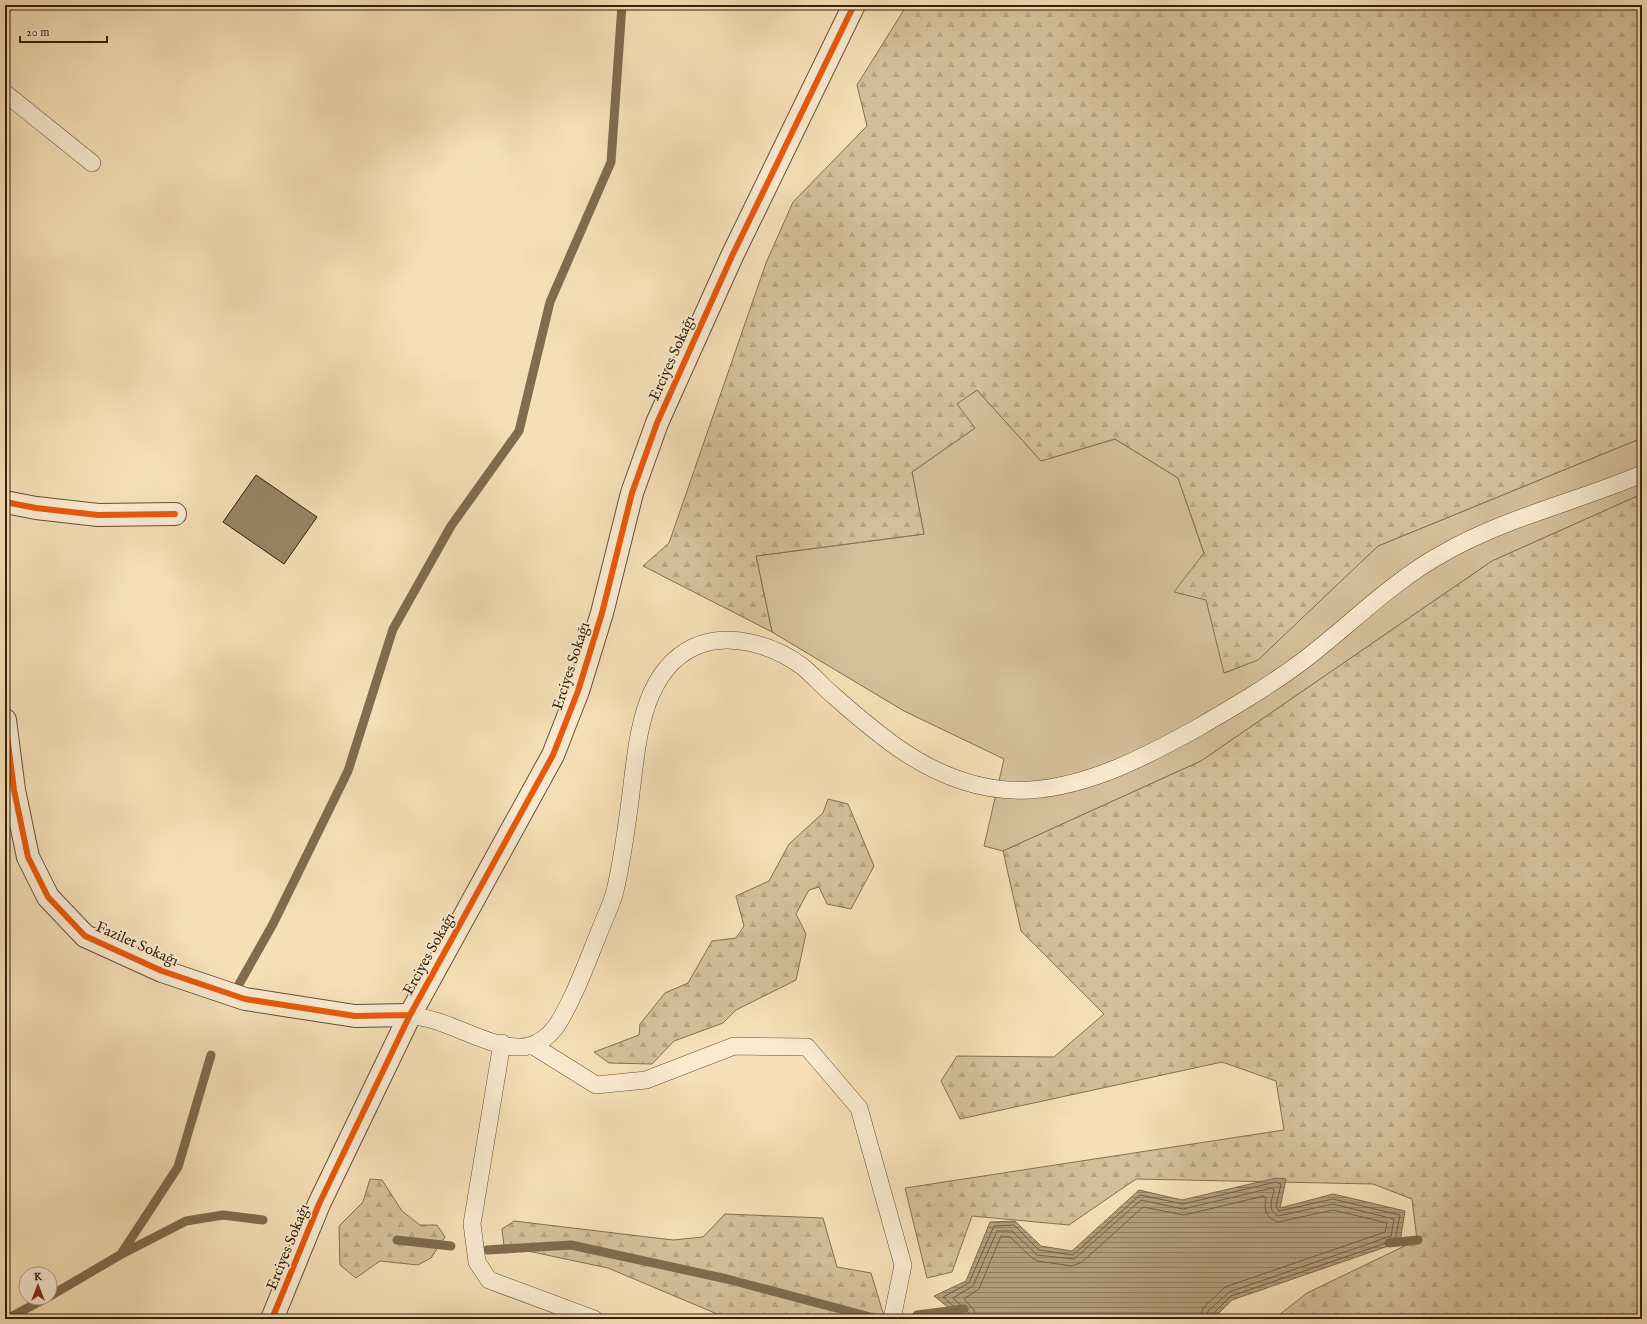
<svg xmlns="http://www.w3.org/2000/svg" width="1647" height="1324" font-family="'IM FELL English',serif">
<defs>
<pattern id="forest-firs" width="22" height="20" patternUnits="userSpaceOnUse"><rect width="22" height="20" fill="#d5bf99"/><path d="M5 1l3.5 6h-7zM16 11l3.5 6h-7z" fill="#b7a482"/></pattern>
<pattern id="water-rules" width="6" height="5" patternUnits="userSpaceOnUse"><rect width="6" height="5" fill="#b49e7b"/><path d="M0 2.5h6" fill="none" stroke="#938063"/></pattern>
</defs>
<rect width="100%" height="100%" fill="#f6dfb6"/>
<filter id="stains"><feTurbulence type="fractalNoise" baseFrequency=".005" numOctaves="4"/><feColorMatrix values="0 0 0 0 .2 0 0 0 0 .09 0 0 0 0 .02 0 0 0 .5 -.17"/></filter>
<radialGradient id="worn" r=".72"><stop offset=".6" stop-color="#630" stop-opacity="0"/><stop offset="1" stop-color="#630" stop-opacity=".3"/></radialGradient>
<path fill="#d5bf99" stroke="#857051" d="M977,390L1041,461L1115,439L1178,478L1204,553L1206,599L1225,673L1258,659L1378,546L1642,438V494L1492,561L1201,761L1003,851L984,846L1004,759L904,711L772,632L756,556L924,534L912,472L975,428L956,404Z"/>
<path fill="url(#forest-firs)" stroke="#857051" d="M907,5H1642V438L1378,546L1258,660L1224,673L1206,600L1174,592L1204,553L1178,478L1115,439L1041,461L977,390L957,404L975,428L912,472L924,534L756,556L772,632L643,566L669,543L766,263L793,202L867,126L857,85Z
M1642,494V1319H1274L1307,1293L1417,1240L1412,1199L1373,1184L1136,1179L1069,1225L972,1216L952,1272L927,1278L905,1188L1284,1130L1276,1081L1222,1062L960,1119L941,1081L957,1056L1054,1057L1104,1014L1021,931L1003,851L1201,761L1492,561Z
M828,799L848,804L874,866L851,909L827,904L819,887L809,890L796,914L806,934L796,980L736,1010L723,1023L674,1041L652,1064L609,1063L594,1052L639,1035L640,1024L665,993L688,983L712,941L736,938L744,926L736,896L769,881L789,844L823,813Z
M370,1179L382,1180L402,1211L420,1225H437L445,1237L431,1258L418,1265L380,1261L356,1278L340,1265L339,1226L363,1202Z
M725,1214L823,1218L837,1267L871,1273L884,1316L882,1319H729L608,1268L504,1246L502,1229L514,1221L673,1240L703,1237Z"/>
<path fill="url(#water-rules)" stroke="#816c4d" d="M1276,1178L1286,1179L1280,1208L1333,1194L1405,1211L1400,1242L1232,1300L1213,1319H963L934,1296L966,1281L990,1222L1015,1221L1041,1246L1072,1251L1139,1190L1182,1200Z"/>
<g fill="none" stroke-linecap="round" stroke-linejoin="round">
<path stroke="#746042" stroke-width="1" d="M965,1319L964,1315L943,1297L969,1283L994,1226L1014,1225L1039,1250L1073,1255L1140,1195L1183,1204L1276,1182L1281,1184L1276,1206L1279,1211L1333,1199L1400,1215L1395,1240L1231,1296L1212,1315L1211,1319
M970,1319L968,1312L953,1298L973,1286L997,1231H1012L1037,1255L1074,1259L1141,1200L1183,1209L1272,1188L1274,1190C1272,1199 1267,1211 1278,1216L1333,1204L1394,1219L1391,1236L1229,1292L1208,1311L1206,1319
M976,1319L974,1310L964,1299L979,1289L1001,1236L1010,1237L1031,1257L1037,1261L1072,1266L1082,1262L1143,1207L1184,1215L1264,1196L1266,1198C1264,1209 1265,1218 1278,1222L1333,1210L1387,1223L1385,1232L1225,1287L1203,1308L1200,1319"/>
<path stroke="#816c4d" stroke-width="9" d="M238,986L273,924L348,771L393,629L451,526L519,431L550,302L611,162L622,5
M397,1240L451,1246
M1389,1243L1418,1240
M487,1250L571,1245L727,1279L878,1319
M121,1254L178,1167L211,1055
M50,1296L120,1255L186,1221L223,1215L263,1220
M917,1315L964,1309
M7,1319L46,1298"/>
</g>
<path fill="#998463" stroke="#352109" d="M256,475L317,517L284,564L223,522Z"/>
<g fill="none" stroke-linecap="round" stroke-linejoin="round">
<g stroke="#655034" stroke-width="18">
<path id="service" d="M5,93L92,163
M410,1015C421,1017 432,1019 442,1023C466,1031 503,1052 529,1046C555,1039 564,1013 575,991C584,971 592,950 600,930C605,917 612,904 615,891C622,862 626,831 630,801C637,749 639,673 694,647C729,631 774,645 803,667C814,676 823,687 834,696C852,712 871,728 891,743C932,773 979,793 1030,790C1090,786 1147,756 1199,727C1235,706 1271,685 1304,660C1350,625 1391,582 1442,554C1504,518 1576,502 1642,474
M502,1043L472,1224L477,1262L489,1280L594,1319
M532,1045L596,1085L646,1080L734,1046L807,1047L859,1108L903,1265L892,1319"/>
</g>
<g stroke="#655034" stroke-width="24">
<path id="minor" d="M5,502L36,508L98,515L175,514
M5,720L14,790L28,857L48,897L85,936L162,971L245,999L355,1016L410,1015"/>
</g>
<g stroke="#655034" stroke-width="24">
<path id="tertiary" d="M272,1319L319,1204L410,1015L553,755L578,691L602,613L632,493L657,423L732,256L854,5"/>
</g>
<use href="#service" stroke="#f9ead0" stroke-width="17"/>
<use href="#minor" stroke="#f9ead0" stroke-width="22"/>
<use href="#tertiary" stroke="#f9ead0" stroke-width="22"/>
<g stroke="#f9ead0" stroke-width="8">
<path id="cycleway" d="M5,502L36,508L98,515L175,514
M5,720L14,790L28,857L48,897L85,936L162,971L245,999L355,1016L410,1015
M272,1319L319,1204L410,1015L553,755L578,691L602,613L632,493L657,423L732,256L854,5"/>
</g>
<use href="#cycleway" stroke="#e8590c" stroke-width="6"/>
</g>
<g text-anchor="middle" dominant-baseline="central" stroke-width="3.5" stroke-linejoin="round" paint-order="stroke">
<g font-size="15" fill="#352109" stroke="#f9ead0">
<text transform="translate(672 358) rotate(-66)">Erciyes Sokağı</text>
<text transform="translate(571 666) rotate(-72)">Erciyes Sokağı</text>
<text transform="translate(137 944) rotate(24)">Fazilet Sokağı</text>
<text transform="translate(429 954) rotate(-61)">Erciyes Sokağı</text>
<text transform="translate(288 1247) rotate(-68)">Erciyes Sokağı</text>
</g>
</g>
<rect width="1647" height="1324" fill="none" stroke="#f6dfb6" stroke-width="20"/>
<rect x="6" y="6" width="1635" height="1312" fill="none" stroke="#352109" stroke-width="2"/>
<rect x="10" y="10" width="1627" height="1304" fill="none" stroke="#352109"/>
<g transform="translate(38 1286)"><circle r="19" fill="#f9ead0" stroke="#ab9a80"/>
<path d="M0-3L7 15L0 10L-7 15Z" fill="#8f2418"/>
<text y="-6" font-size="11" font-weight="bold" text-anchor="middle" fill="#352109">K</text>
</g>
<path d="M20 36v6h87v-6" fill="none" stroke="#352109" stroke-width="2"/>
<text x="26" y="36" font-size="12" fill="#352109" stroke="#f9ead0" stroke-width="3" paint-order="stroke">20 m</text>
<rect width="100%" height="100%" filter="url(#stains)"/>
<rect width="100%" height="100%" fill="url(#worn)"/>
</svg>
